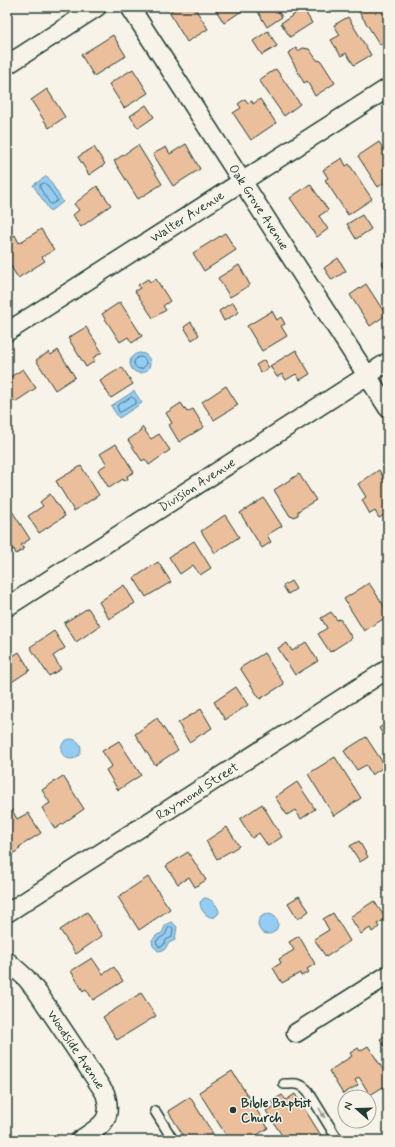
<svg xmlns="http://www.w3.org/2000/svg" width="395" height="1147" font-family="Mynerve,sans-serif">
<rect width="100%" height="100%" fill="#f7f3e8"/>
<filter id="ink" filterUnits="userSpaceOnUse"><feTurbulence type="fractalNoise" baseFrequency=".025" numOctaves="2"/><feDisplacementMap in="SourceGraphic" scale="8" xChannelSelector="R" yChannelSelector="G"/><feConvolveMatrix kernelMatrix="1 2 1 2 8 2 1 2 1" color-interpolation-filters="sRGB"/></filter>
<g filter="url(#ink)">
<path fill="#94ccf3" stroke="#6593a7" d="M47,176L63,202L50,211L33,185Z
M130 363a10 10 0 1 1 20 0a10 10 0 1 1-20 0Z
M134,391L142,403L119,418L111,406Z
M61 749a10 10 0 1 1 20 0a10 10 0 1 1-20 0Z
M204,898C211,898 219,906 219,913L215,917C207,919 200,910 200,902Z
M258 924a10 10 0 1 1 20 0a10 10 0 1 1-20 0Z
M172,922L177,927L175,940L169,943L164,950L158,951L153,946L152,940L157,935L162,933L166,924Z"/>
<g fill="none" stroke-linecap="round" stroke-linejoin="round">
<path stroke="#4e7680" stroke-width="1" d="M45,183L57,199V201L52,204H50L40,188V185Z
M134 363a6 6 0 1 1 12 0a6 6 0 1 1-12 0Z
M132,397L136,400V403L121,412H119L117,406Z
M169,927H171L173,928L172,937L166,940L163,946L159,947L157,944L156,941L165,935Z"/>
</g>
<path fill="#ecbf9c" stroke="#1f3d34" d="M177,7H194L208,29L187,42L169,12Z
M214,7H241L243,10L224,23Z
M265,7H276L282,17L267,27L258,12Z
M356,7H388V39L380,45Z
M303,8L312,23L290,37L281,23L295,14L294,13Z
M348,17L371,55L354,65L346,53L341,56L331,40L340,35L334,25Z
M268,31L277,46L262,55L253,41Z
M113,35L126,56L94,76L81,55Z
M296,48L298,51L303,48L309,49L317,60L321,61L335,83L315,96L307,81L304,83L288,53Z
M133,69L148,93L124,108L109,84Z
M276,69L300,104L284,116L259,80Z
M47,89L65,117L49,128L31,100Z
M245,99L248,103L252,101L253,104L260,99L276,123L251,140L233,113L241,108L238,104Z
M146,105L154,117L138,128L130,116Z
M379,142L388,156V180L378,187L358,156Z
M186,144L200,169L173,186L153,154L166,147L170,154Z
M138,145L162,184L138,199L114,161Z
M94,147L105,164L89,175L78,157Z
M342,158L346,166L349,164L372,199L348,215L325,180L328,178L323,170Z
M310,184L328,210L319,216L328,229L317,237L290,198Z
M97,186L111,205L81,227L73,215L79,210L74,204Z
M362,215L371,229L356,239L347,224Z
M41,229L54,250L42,257L45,261L18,278L7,260V251L10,249L7,243V240L15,235L19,243Z
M225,233L236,250L204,271L193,253Z
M338,258L346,271L332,280L324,268Z
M388,259V273L382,263Z
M239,265L250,285L230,297L218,278Z
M148,279L150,282L156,279L170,301L163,306L166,310L153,318L135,291L140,288L138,285Z
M366,284L386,315L370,326L350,295Z
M120,302L142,336L132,343L128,337L120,342L102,314Z
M233,302L239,312L224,321L219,311Z
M272,311L277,320L281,317L285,324L281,326L287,336L262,351L247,326Z
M191,322L199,335L192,340L184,327Z
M86,327L102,352L93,358L95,361L86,367L68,338Z
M58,350L75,377L55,390L36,360L49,352L51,355Z
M296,350L310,374L300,380L296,374L286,380L282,374L277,377L270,366Z
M264,360L269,368L261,373L256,365Z
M122,367L133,384L111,398L100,381Z
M23,369L36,388L15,402L7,390V379Z
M226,386L238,405L214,420L202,402Z
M181,403L187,412L193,409L204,427L179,442L169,425L172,423L166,413Z
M142,427L151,439L159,434L170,450L149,465L145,459L142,461L128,440L141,431L140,429Z
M116,444L134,472L127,476L128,479L124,481L123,479L109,488L98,470L107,464L100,454Z
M81,466L99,495L74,511L56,481Z
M379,470L388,485V513L379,518L375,511L370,514L362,500L366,497L358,484Z
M299,474L316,500L298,511V515L293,517L290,516L274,490Z
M50,494L65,516L39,533L28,516L43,506L40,502Z
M264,498L282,526L267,535L271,542L262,548L240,513Z
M12,511L30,539L21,545L24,549L16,554L14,549L7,553V514Z
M225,515L239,537L215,553L201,531Z
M194,541L211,568L200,575L193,565L180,574L169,557Z
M158,562L171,582L146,597L134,578Z
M291,581L296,589L288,594L283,586Z
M369,583L388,612V616L364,631L344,599Z
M124,585L135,603L109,619L99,602Z
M88,608L100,626L76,642L64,623Z
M331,612L337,620L340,619L352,638L330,652L318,634L327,628L321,618Z
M54,631L65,648L53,656L61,669L49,676L30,647Z
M306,642L318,661L295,675L278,648L287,643L292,651Z
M19,652L30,670L7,685V660Z
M264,653L284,684L260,699L240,668Z
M236,687L248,705L225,720L214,702Z
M201,709L212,728L189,742L178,723Z
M157,718L178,750L155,765L135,734Z
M388,722V742L379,728Z
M366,737L385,766L372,775L366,765L357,770L344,751Z
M119,741L141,775L118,790L106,770L112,766L102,751Z
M335,757L361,798L334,816L308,774Z
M63,776L84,809L55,829L42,808L50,803L42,790Z
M297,782L315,809L301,819L295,810L287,815L275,797Z
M262,804L282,837L268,846L259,833L252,838L240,819Z
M12,810L17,819L28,813L41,833L19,847L20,849L11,855L7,849V813Z
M227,827L239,846L217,859L206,841Z
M359,841L368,857L360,862L350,846Z
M188,852L206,880L195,887L189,877L178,884L166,866Z
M148,877L170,909L139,930L118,897Z
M299,896L309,911L298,919L288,903Z
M374,901L386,919L377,924L379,927L372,932L370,928L361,934L350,917Z
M87,912L102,936L76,954L60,930Z
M333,913L350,941L326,957L314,939L329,930L323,919Z
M299,936L315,964L307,969L309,972L301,976L300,973L282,983L273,968L281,963L279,959L294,950L289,942Z
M92,958L103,974L114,967L123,981L93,1000L86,989L83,991L71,971Z
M141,993L156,1016L117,1040L103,1017Z
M388,1034V1052L380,1039Z
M368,1046L388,1077V1084L370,1095L359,1077L355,1080L358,1085L343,1094L329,1071L352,1056L350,1053L358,1048L360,1051Z
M232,1071L268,1128L249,1140H229L199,1092Z
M295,1094L324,1140H285L266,1111L275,1106L272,1101L282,1095L286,1100Z
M190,1097L217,1140H186L168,1111Z"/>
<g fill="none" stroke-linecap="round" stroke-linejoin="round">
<g stroke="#1f3d34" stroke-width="12">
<path id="lane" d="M284,1084C295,1084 300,1082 308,1091L338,1140
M155,1111L173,1140"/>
</g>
<g stroke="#1f3d34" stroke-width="21">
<g id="street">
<path id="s1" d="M130,7L388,408"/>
<path d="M7,65L97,7"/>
<path id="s2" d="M7,332L388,88"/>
<path id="s3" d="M7,607L388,362"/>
<path id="s4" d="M7,913L388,669"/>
<path id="s5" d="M7,961L26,978L38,993L105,1093C114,1121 101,1126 80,1140"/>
<path d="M296,1033L388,975"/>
</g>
</g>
<use href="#lane" stroke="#f7f3e8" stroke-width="9"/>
<use href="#street" stroke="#f7f3e8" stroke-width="18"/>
</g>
<defs><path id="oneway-solid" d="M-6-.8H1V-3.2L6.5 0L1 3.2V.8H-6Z"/></defs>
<use fill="#8b988e" href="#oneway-solid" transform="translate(322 1113) rotate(59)"/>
</g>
<circle fill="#1f3d34" stroke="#f7f3e8" stroke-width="1.5" cx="233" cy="1110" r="4"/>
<g text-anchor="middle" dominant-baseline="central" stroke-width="3" stroke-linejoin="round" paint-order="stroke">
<g font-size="13" fill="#1f3d34" stroke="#f7f3e8">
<text stroke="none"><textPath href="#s1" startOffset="238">Oak Grove Avenue</textPath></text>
<text stroke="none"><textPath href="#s2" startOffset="214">Walter Avenue</textPath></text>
<text stroke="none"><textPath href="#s3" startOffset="226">Division Avenue</textPath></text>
<text stroke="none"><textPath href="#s4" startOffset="226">Raymond Street</textPath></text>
<text stroke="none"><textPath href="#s5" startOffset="113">Woodside Avenue</textPath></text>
</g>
<g font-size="13" font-weight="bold" fill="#1f3d34" stroke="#f7f3e8" text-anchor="start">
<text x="241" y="1103">Bible Baptist<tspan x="241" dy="15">Church</tspan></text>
</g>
</g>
<rect width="395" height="1147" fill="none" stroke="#f7f3e8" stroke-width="24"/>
<rect x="12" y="12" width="371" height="1123" fill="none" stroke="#1f3d34" stroke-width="1.5" filter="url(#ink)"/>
<g transform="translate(357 1109) rotate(290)"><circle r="19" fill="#f7f3e8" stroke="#a1aaa0"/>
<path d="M0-3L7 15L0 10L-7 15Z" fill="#1f3d34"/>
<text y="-6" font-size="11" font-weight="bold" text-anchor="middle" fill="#1f3d34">N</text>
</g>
</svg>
